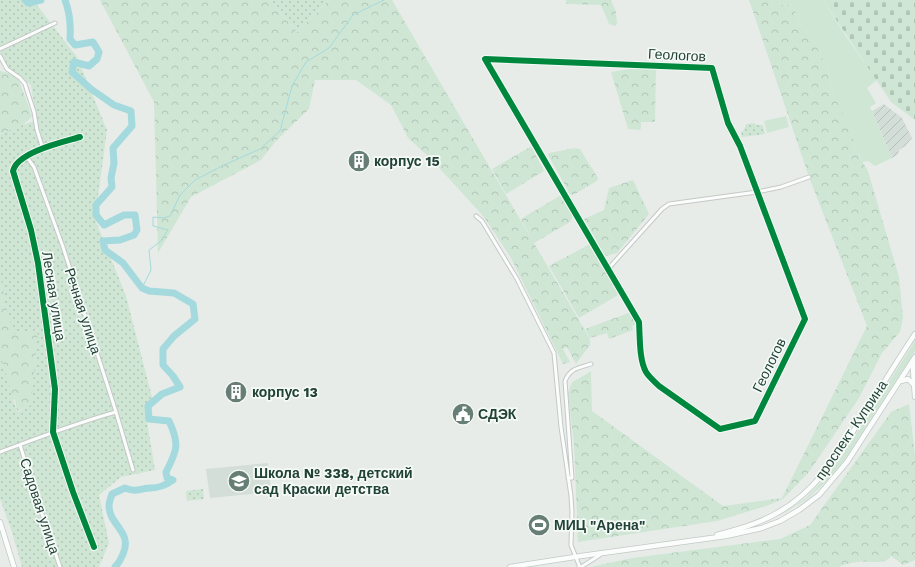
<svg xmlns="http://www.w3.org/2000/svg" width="915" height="567" font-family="'Work Sans',sans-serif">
<defs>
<pattern id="industrial-furrows" width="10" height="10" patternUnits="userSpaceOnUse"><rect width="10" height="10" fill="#d4ded9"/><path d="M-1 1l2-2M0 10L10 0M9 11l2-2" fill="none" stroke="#b6c0bb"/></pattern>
<pattern id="forest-crowns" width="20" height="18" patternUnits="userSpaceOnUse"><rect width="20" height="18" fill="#cfe6d4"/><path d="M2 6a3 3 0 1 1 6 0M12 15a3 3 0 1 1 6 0" fill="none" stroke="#b1c6b7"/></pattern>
<pattern id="cemetery-stones" width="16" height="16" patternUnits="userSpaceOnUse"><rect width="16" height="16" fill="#cfe6d4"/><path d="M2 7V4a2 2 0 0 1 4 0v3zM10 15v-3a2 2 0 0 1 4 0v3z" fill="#b1c6b7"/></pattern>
<pattern id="park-dots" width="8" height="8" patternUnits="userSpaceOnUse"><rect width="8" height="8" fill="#cfe6d4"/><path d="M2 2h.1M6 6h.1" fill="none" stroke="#b1c6b7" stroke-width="1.8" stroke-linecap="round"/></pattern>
</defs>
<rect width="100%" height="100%" fill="#e7ece9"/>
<path fill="#d4ded9" d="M268,463L271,492L210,498L206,469Z"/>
<path fill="url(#industrial-furrows)" d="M884,104L902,118L912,138L905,146L899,150L898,154L892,158L872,111Z"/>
<path fill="#cfe6d4" d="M779,0H823L847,38L877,80L867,88L876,103L870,107L892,158L875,166L868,161L862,162L833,93L827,68L815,43L801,26L792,4L784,6L781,4Z
M786,116L789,127L767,133L764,121Z
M915,341V351L845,459L830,478L807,499L780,516L806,498L828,475L842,456Z"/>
<path fill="url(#forest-crowns)" d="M100,0H270L297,32L329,0H392L590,339L592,411L723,506L782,498L867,326L809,177L749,0H779L781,4L784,6L792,4L801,26L815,43L827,68L833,93L845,119L860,158L868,171L899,277L903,318L900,332L882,353L859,398L809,472L783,499L769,505L717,521L578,542L574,445L568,393L572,382L583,376L591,371L590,345L576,364L567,347L563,349L570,362L563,364L511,258L484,217L431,159L408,138L401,124L391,105L356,80H315L309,109L276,141L261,160L191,197L158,253L154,102Z
M566,0H611L616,12L617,24L615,26L609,24L601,5L567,4L566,3Z
M642,67H656L655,122H641V128L640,130L628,129L611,72Z
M0,71L17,75L32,116C26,125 11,133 0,133Z
M530,147L532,148L544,171L506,194L492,169Z
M575,148L580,149L598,178L597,181L573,195L570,194L548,155L549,153Z
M633,180L649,214L617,253L607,256L604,254L584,219L604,210L609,188Z
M561,195L573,216L570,222L534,243L521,219Z
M0,206L23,329L41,331L33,405L17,411L15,400L2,391L0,358Z
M590,244L620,294L579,318L549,266Z
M631,312L637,324L632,326L633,330L609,339L607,333L590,338L585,329Z
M909,404L915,455V560L903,565L891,556C885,566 867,560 858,562C851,563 845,564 839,567H590L632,558L780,539L810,525L891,412Z"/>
<path fill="url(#cemetery-stones)" d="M823,0H915V120L891,102Z"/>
<path fill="url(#park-dots)" d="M0,0H33L77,57L107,130L95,219L126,296L152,397L145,410L155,470L121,477L99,495L109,543L99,567H22L12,532L0,499V354L17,412L31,405L38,330L14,334L6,307L0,273V134L36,120L31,85L8,68L0,52Z
M270,0H329L297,32Z
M754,123L757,125H763L765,134L742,137L741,132L744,130L746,124Z
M203,489L204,499L187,501L186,491Z"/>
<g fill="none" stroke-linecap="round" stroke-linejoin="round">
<path stroke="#a4dadd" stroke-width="1" d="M142,288L151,270L149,250L161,241L168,230L153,226V217L163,218L170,216L180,195L195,180L222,166L260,149L280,131L292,86L306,62L329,48L353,15L384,0"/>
<path stroke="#a4dadd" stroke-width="7" d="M25,0L28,3L41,0
M65,0C70,13 71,24 70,39L75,45L93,42L99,52L97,59L89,66L74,62L72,72L91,89L114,105L131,111L132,126L113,148L114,163L111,178L112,187L96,205V215L104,225L124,215H135L137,230L134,235L120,240L103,241L105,250L123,263L142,288L149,291L174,293L193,304L195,319L174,336L163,349V365L173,376L180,387L162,394L148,406L149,419L169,421C180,444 177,451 166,472L167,478L173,480C166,485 159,488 151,488C139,488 138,493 125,488L112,494C111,497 109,502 109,506C109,525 133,532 123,554C121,559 119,563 115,567"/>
<g stroke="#c4c9c6" stroke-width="5">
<path id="street" d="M0,49L55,23
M0,56L7,69L20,78L25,84L34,112L37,130L43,149
M485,59L712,68L728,123L740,146L805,319L755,421L720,429L659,386C654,381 649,377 646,372C639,360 640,336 639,322Z
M80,137C63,142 17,152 13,171L31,230L38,263L55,389L53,432L73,492L94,547
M26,156L34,167L63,247L116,412L133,470
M476,216L482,221L517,279L554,353L561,427L571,496L572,512L571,545L579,565V567
M608,269L662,209L669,204L757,192L781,187L809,177
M20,445L43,517L60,567
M0,452C38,438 76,423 116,412
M568,478H572L565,381C570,368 579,368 591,364
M581,567L600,555"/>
</g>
<g stroke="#c2cac6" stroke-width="6">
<path id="secondary" d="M915,360L913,369L915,397
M901,381L908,379L914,385
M0,522L14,567
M717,535C738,529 758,524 777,513C816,492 839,453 863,416C880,389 897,361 915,334
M510,567L581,556L726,536L762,528L780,521L799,510L819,495L847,462L915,357"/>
</g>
<use href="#street" stroke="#fbfcfc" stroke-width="3"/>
<use href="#secondary" stroke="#fbfcfc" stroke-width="4.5"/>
<g stroke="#f5faf7" stroke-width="8">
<path id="cycleway" d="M485,59L712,68L728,123L740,146L805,319L755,421L720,429L659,386C654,381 649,377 646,372C639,360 640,336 639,322Z
M80,137C63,142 17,152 13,171L31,230L38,263L55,389L53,432L73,492L94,547"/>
</g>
<use href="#cycleway" stroke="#00873e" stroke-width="6"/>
</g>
<defs>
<g id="building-disc" transform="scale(1.15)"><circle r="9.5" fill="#667e75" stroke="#f5faf7"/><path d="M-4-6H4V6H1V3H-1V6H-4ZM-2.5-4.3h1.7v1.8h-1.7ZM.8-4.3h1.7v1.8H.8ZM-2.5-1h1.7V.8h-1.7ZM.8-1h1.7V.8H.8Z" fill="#fff"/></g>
<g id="civic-disc" transform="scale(1.15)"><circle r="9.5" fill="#667e75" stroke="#f5faf7"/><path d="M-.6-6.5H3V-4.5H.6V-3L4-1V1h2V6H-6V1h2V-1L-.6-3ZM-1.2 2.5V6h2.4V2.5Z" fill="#fff"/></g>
<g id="school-disc" transform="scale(1.15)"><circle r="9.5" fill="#667e75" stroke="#f5faf7"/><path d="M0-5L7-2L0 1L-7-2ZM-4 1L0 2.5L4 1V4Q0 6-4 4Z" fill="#fff"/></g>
<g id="stadium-disc" transform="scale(1.15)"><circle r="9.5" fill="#667e75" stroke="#f5faf7"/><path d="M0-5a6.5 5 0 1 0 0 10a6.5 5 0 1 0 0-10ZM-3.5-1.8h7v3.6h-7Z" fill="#fff"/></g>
</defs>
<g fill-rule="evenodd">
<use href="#building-disc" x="359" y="161"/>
<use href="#building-disc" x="236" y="392"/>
<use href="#civic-disc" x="463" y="414"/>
<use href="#school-disc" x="239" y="481"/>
<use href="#stadium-disc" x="539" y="525"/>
</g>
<g text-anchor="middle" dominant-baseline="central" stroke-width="3.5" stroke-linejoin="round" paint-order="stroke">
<g font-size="14" fill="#214237" stroke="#f5faf7">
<text transform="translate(677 55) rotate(3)">Геологов</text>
<text transform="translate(54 296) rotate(81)">Лесная улица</text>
<text transform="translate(83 311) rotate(72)">Речная улица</text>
<text transform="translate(769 365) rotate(-64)">Геологов</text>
<text transform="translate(851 430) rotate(-56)">проспект Куприна</text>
<text transform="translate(40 506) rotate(72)">Садовая улица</text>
</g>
<g font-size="14" font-weight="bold" fill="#214237" stroke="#f5faf7" text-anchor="start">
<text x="374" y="161">корпус 15</text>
<text x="252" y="392">корпус 13</text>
<text x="478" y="414">СДЭК</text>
<text x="254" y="473">Школа № 338, детский<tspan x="254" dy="16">сад Краски детства</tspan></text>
<text x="554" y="525">МИЦ "Арена"</text>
</g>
</g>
</svg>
